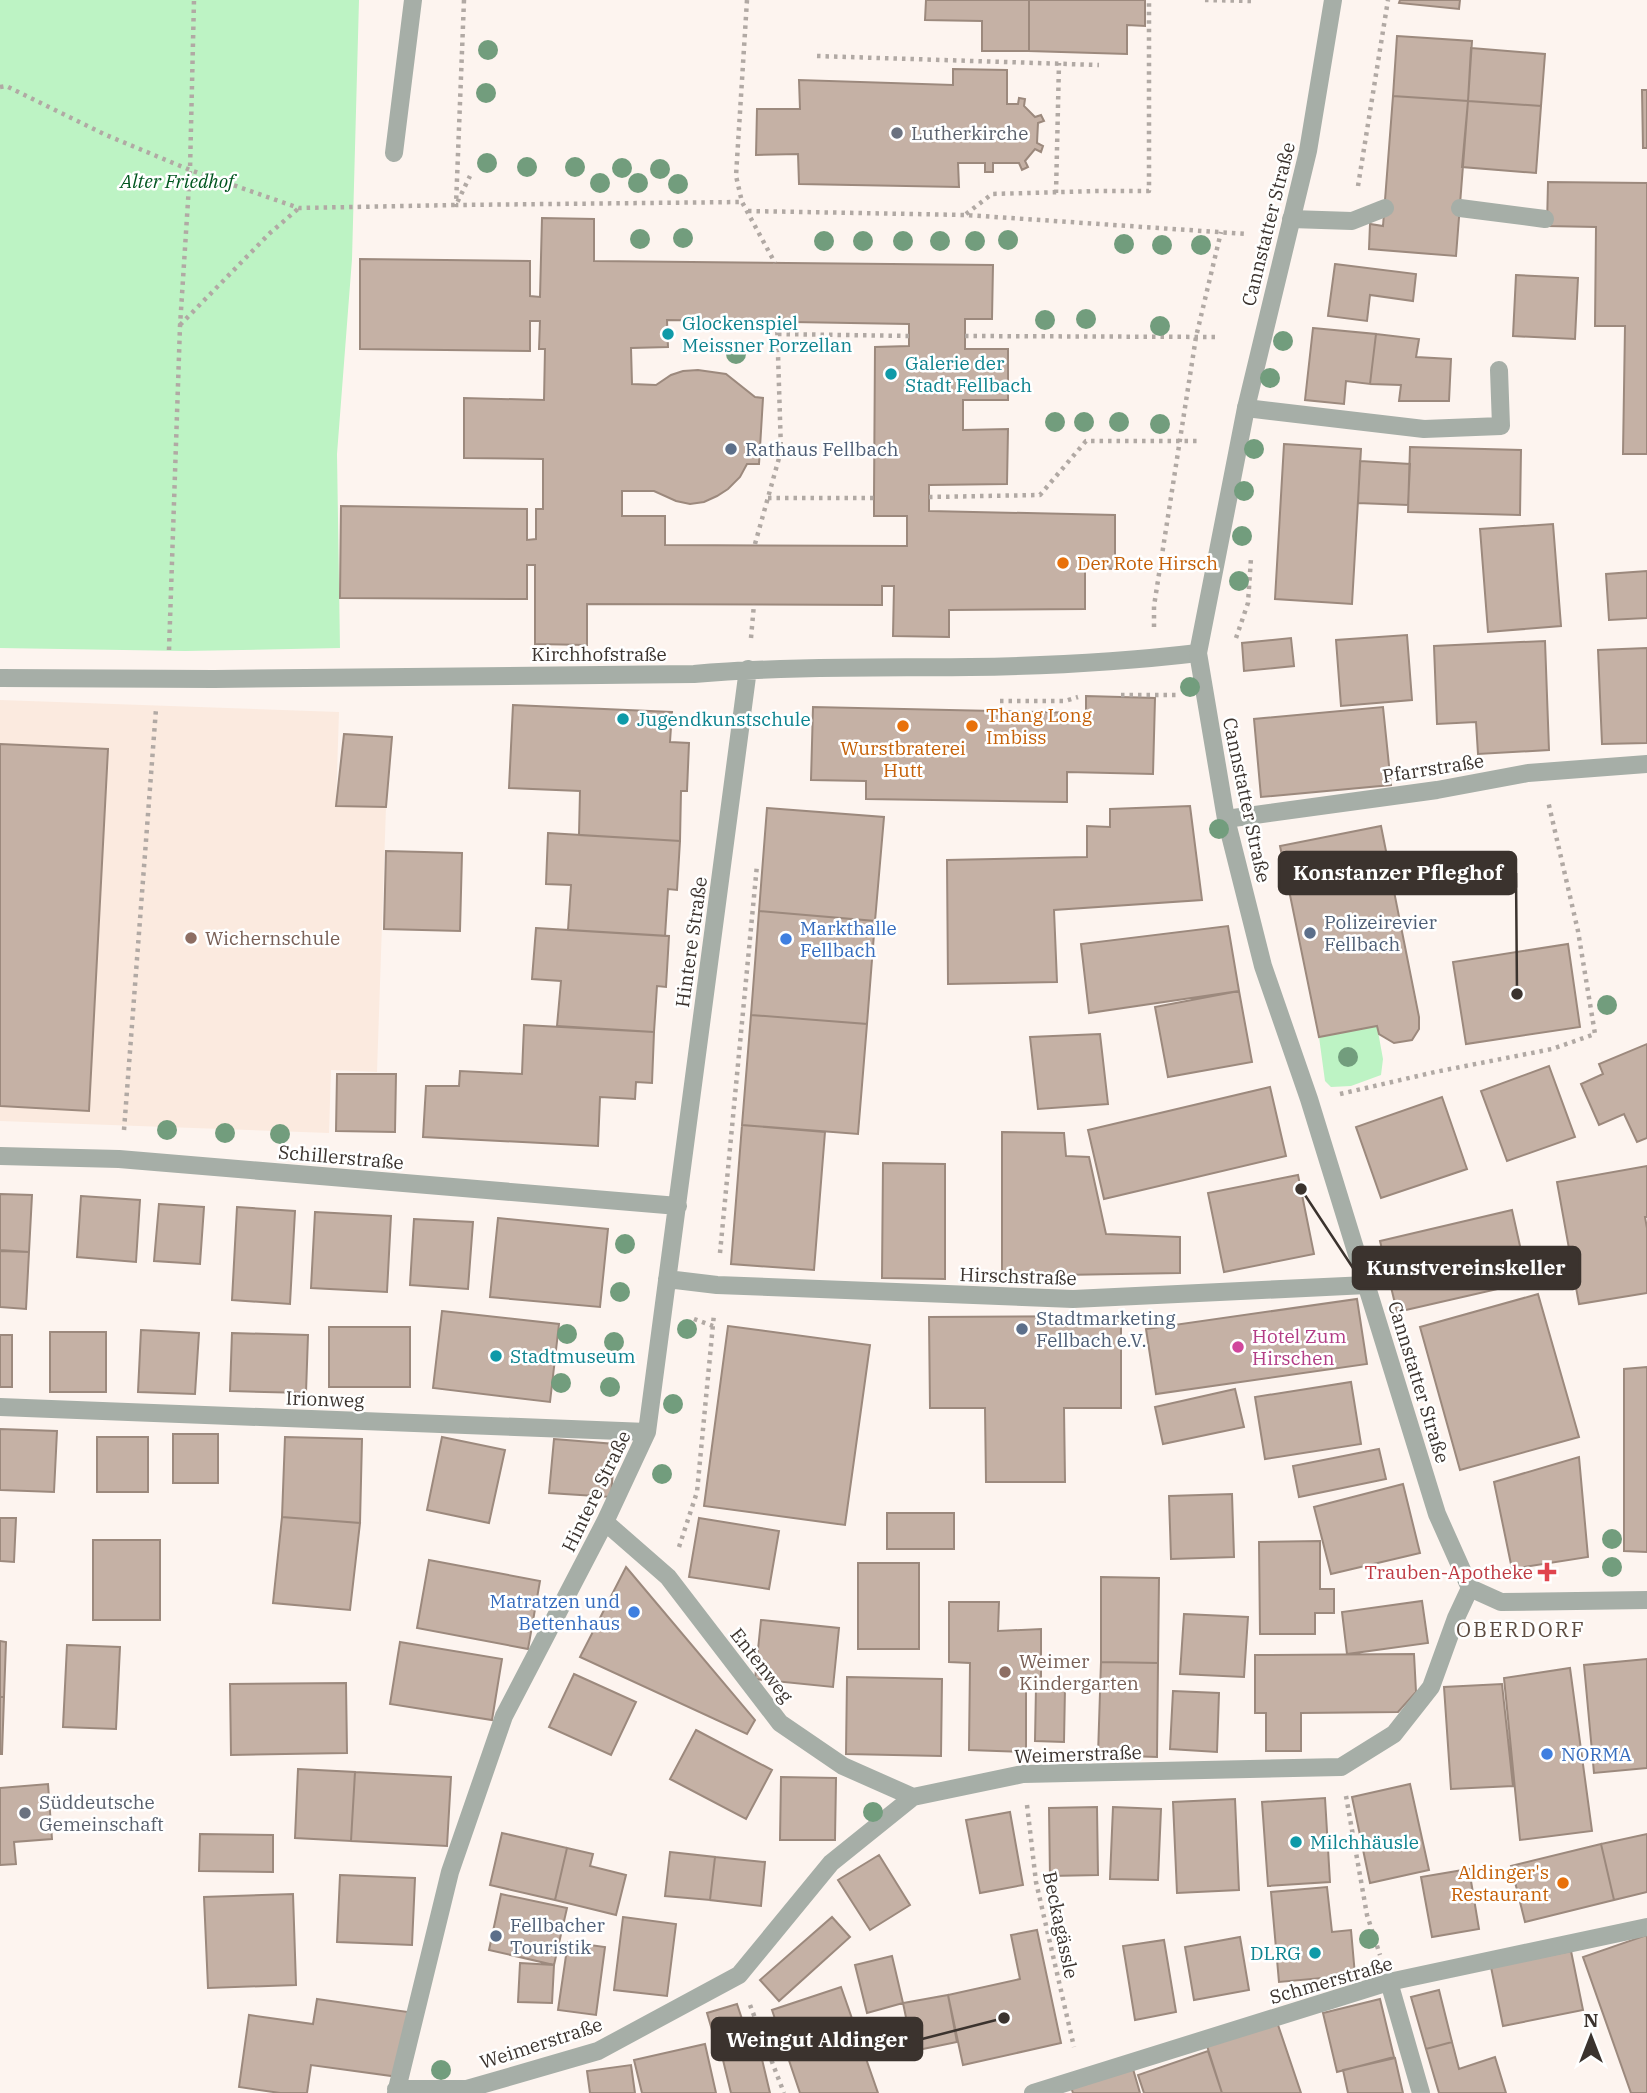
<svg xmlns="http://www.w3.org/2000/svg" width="1647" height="2093" font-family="'IBM Plex Serif',serif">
<rect width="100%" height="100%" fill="#fdf4ef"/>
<path fill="#fbeadf" d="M0,700L339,712L336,805L386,807L377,1072L331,1070L329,1133L0,1121Z"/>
<path fill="#bdf3c4" d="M0,0H359L352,259L337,454L340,648L185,651L0,648Z
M1377,1026L1383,1059L1381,1075L1351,1086L1331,1087L1325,1081L1319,1037Z"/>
<path fill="#c5b1a5" stroke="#9c897d" stroke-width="2" fill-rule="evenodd" d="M926,0H1029V51H982V21L925,20Z
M1029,0H1145V26L1127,25V54L1029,51Z
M1400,0H1460L1459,9L1399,3Z
M1397,36L1472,41L1468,101L1393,96Z
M1471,48L1545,54L1541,106L1468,101Z
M953,69L1007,70V104H1018L1019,98L1025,99L1024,106L1035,117L1041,115L1044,121L1038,123L1037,143L1043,146L1041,152L1035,149L1025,161L1028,167L1022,170L1019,163H993V172H985V163H958L959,187L799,184L798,154L756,155L757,109H800L799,80L953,85Z
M1642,90H1647V148H1643Z
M1393,96L1468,101L1456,256L1369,249L1370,224L1383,226Z
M1468,101L1541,106L1536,173L1462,167Z
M1548,182L1647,183V454H1623L1625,326H1595L1596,227L1547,226Z
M542,218L594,219V261L993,265L992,319H965V349H1008V400H963V430L1008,429L1007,484L929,485V511L1115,515V569L1085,568V609L949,610V637L893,636L894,586H882V605L587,604V645L535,644V565H527V599L340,598L341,506L527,509V540L536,539V509H543V459L464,458V398L544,400L545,349H539L540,321H530V351L360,349V259L530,261V296L540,297ZM667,320L909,324V346L875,347L874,498V516H907V546L665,545V516H622V491H654L676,501L690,504L704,502L717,496L728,489L740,477L747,464H759L763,398L755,397L726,374L698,370L683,371L671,375L656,385L632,384L631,348L668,347Z
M1335,264L1416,274L1413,301L1370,295L1367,321L1328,316Z
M1516,275L1578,278L1575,339L1513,336Z
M1313,328L1376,334L1370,384L1346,381L1344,404L1305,400Z
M1376,334L1419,339L1416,357L1451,359L1449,401H1399L1401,385L1370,384Z
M1284,444L1361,449L1352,604L1275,599Z
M1410,447L1521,450L1520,515L1408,512Z
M1360,461L1410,464L1408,505L1358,503Z
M1553,524L1561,626L1488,632L1480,529Z
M1647,571V618L1609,620L1606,574Z
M1407,635L1412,700L1341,706L1336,640Z
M1291,638L1294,666L1244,671L1242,643Z
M1545,641L1549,750L1478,754L1476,722L1437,724L1434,646Z
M1647,648V743L1602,744L1598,650Z
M1086,696L1155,698L1153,774L1067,772V802L866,799V781L811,780L813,707L1086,713Z
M513,705L672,712L670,742L689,743L687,791H681L680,841L579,835L580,791L509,788Z
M1383,707L1391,785L1261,797L1254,719Z
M344,734L392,737L386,807L336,806Z
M0,744L108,749L89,1111L0,1106Z
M1190,806L1202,900L1054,910L1057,982L948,984L947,860L1087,857V826L1110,827V809Z
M767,808L884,817L875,921L759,911Z
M1381,826L1419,1017V1029L1412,1040L1394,1043L1379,1034L1377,1026L1319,1037L1280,846Z
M548,833L680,841L677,890L668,889L665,936L568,930L571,885L546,884Z
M386,851L462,853L460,931L384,929Z
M759,911L875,921L867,1024L751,1015Z
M1228,926L1239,991L1089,1013L1081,944Z
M536,928L669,936L666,987L657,986L654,1032L557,1026L561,981L532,979Z
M1568,944L1580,1027L1466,1044L1453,962Z
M1239,991L1252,1062L1168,1077L1155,1007Z
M751,1015L867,1024L858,1134L742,1125Z
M524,1025L654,1032L652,1083L636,1082L635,1099L600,1097L598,1146L423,1137L426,1086H459L460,1071L522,1074Z
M1100,1034L1108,1104L1038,1109L1030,1037Z
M1647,1044V1138L1637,1142L1624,1114L1599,1125L1581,1084L1603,1074L1599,1064Z
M1549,1066L1575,1137L1507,1161L1481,1091Z
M337,1074H396L395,1132L336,1131Z
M1270,1087L1286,1156L1104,1199L1088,1130Z
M1442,1097L1467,1169L1381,1198L1356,1127Z
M742,1125L825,1132L814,1270L731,1264Z
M1002,1132L1064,1133L1066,1156L1089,1157L1106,1234L1180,1237V1273L1002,1276Z
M883,1163L945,1164V1279L882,1278Z
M1647,1166V1217H1645L1647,1228V1293L1579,1304L1557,1182Z
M1298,1175L1314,1254L1224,1272L1208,1193Z
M0,1194L32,1195L29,1252L0,1250Z
M81,1196L140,1200L136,1262L77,1257Z
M159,1204L204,1207L200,1264L154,1261Z
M237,1207L295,1211L290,1304L232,1300Z
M1512,1210L1528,1282L1397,1312L1380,1241Z
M315,1212L391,1216L387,1292L311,1288Z
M498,1218L608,1229L600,1307L490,1297Z
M414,1219L473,1222L468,1289L410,1285Z
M0,1251L29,1252L26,1309L0,1307Z
M1538,1294L1579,1437L1460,1470L1420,1327Z
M1357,1299L1367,1364L1156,1394L1146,1329Z
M442,1311L559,1324L550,1402L433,1388Z
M1121,1316V1408H1064L1065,1482H986L985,1408H930L929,1317Z
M728,1326L870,1345L845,1525L704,1506Z
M329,1327H410V1387H329Z
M141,1330L199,1333L195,1394L138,1392Z
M50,1332H106V1392H50Z
M232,1333L308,1335L306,1393L230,1391Z
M0,1335H12V1387H0Z
M1647,1367V1552L1624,1551V1369Z
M1351,1382L1361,1444L1265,1459L1255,1397Z
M1235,1389L1244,1427L1163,1444L1155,1407Z
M0,1429L57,1431L54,1492L0,1490Z
M173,1434H218V1483H173Z
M97,1437H148V1492H97Z
M285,1437L362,1439L360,1523L282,1517Z
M442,1437L505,1450L489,1523L427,1510Z
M554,1439L615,1444L611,1497L549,1493Z
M1379,1449L1386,1479L1299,1497L1293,1466Z
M1579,1457L1588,1557L1512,1569L1494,1482Z
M1403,1484L1420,1553L1331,1574L1314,1507Z
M1232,1494L1234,1557L1171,1559L1169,1496Z
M887,1513H954V1549H887Z
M282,1517L360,1523L350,1610L273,1603Z
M0,1518H16L14,1562L0,1561Z
M699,1518L779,1531L769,1589L689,1577Z
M93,1540H160V1620H93Z
M1320,1541V1589H1334V1613H1315V1634H1260L1259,1542Z
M429,1560L540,1581L528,1649L417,1628Z
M858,1563H919V1649H858Z
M626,1567L755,1720L747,1734L580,1657Z
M1101,1577L1159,1578L1158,1663L1101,1662Z
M1422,1601L1428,1643L1347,1654L1342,1612Z
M949,1602H999L998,1631L1041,1629V1681L1026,1680V1752L969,1750L970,1663L949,1662Z
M1184,1614L1248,1617L1244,1677L1180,1674Z
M761,1620L839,1628L833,1687L755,1679Z
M0,1641L6,1642L4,1697H0Z
M400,1642L502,1659L492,1720L390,1704Z
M67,1645L120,1647L116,1729L63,1727Z
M1414,1654L1416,1692L1398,1712L1301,1713V1751H1266V1713H1255V1655Z
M1647,1659V1768L1594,1773L1584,1665Z
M1101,1662L1158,1663L1157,1757L1098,1755Z
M1570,1668L1592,1831L1520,1840L1504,1678Z
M574,1674L636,1702L611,1755L549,1727Z
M847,1677L942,1679L941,1756L846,1754Z
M346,1683L347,1753L231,1755L230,1684Z
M1502,1684L1513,1786L1451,1789L1444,1687Z
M1036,1687H1065L1064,1742L1035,1741Z
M1173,1691L1219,1693L1217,1752L1170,1749Z
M0,1697H4L2,1754H0Z
M696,1730L772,1770L746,1819L670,1779Z
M298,1769L355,1772L351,1841L295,1838Z
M355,1772L451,1777L447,1846L351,1841Z
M781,1777L836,1778L835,1840H780Z
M48,1784L52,1839L14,1842L16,1864L0,1865V1788Z
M1410,1784L1429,1870L1370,1883L1352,1797Z
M1325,1798L1330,1882L1268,1886L1262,1802Z
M1235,1799L1239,1890L1177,1893L1173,1802Z
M1097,1807L1098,1875L1050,1876L1049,1808Z
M1113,1807L1161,1809L1158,1880L1110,1879Z
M1010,1812L1023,1885L980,1893L966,1820Z
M502,1833L567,1848L555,1900L490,1885Z
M200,1834L273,1835V1872L199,1871Z
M1647,1834V1892L1614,1900L1601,1844Z
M1601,1844L1614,1900L1525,1922L1511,1866Z
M567,1848L593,1854L590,1866L626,1875L616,1915L555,1900Z
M670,1852L715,1857L710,1900L665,1896Z
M879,1855L910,1905L870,1930L838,1880Z
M715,1857L765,1862L761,1906L710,1900Z
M1469,1869L1479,1929L1432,1937L1421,1877Z
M340,1875L415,1878L412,1945L337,1942Z
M1327,1887L1332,1932L1351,1930L1355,1975L1279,1982L1271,1892Z
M293,1894L296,1985L208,1988L204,1897Z
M501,1894L567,1908L554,1965L489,1950Z
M623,1917L676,1924L667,1996L614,1990Z
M832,1917L850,1937L779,2001L760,1980Z
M1037,1930L1061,2043L963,2065L948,1995L1020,1979L1011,1935Z
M1647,1935V2093H1631L1583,1957Z
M1240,1937L1249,1990L1194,2000L1185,1947Z
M1164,1940L1176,2012L1135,2020L1123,1946Z
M568,1942L605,1947L596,2015L558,2010Z
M1571,1951L1583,2010L1503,2026L1491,1967Z
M892,1956L903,2003L867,2013L855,1965Z
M520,1963L554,1965L552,2003L518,2002Z
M841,1987L878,2093H800L772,2010Z
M1439,1990L1452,2042L1426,2049L1411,1997Z
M948,1995L957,2042L913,2051L903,2003Z
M317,1999L408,2012L399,2077L311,2065L307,2093H280L239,2087L249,2015L313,2024Z
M1380,1999L1394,2057L1337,2072L1323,2013Z
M737,2004L748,2037L717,2047L707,2013Z
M1277,2022L1301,2093H1222L1207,2046Z
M1452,2042L1459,2069L1495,2057L1506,2093H1439L1426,2049Z
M705,2044L716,2093H642L634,2060Z
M760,2051L770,2093H731L723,2060Z
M1208,2051L1222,2093H1144L1138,2075Z
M1395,2058L1403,2093H1348L1343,2070Z
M631,2065L635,2093H590L587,2071Z
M1133,2069L1140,2093H1073L1071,2087Z"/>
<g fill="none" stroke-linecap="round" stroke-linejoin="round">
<path stroke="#b1a9a4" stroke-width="4.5" stroke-dasharray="3.5 5" stroke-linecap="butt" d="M464,0L456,205L742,202
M747,0L736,176L742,202L775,263
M1205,0L1253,1
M817,56L1099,65
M0,87L6,86L106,135L190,170L299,208L456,205L470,176
M1358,186L1388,0
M1056,193L1059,63
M748,211L966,215L1247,234
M966,214L992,194L1096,191H1149V0
M180,325L270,233L299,208
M778,334L909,336
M965,336L1220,337
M929,497L1040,495L1086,441H1199
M768,498H874
M755,544L781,451L777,322
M1154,627V606L1196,337L1221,232
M751,638L754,604
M1236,638L1248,603L1251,558
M169,650L180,326L190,170L194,0
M1121,695H1176
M1000,701H1065L1078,697
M1340,1094L1435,1072L1552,1049L1595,1034L1578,931L1548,801
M124,1130L156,709
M720,1253L757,865
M694,1319L713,1326
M679,1547L697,1492L714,1314
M1346,1796L1367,1915L1380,1955
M1027,1805L1036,1882L1074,2047
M750,2005L784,2093"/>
<path stroke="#a6aea7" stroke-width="18" d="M394,153L413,0
M1460,208L1545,219
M1291,219L1352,221L1385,208
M1246,408L1424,429L1501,426L1499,370"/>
<path stroke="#a6aea7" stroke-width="18" d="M0,678L214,679L694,674C785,666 878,668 970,667C1046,666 1122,662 1198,653
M1226,819L1437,790L1528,773L1647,764
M0,1156L119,1159L678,1206
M667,1279L717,1285L1073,1299L1367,1285
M0,1407L647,1432
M605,1522L668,1577L780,1723L843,1766L913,1797
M1389,1982L1421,2093
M396,2089H467L598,2051L739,1975L831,1863L913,1797L1023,1774L1341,1767L1394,1734L1431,1687L1456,1618L1470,1588
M396,2093L450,1872L504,1716L605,1522L647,1432L748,669
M1033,2093L1389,1982L1647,1927"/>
<path stroke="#a6aea7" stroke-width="18" d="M1333,0L1308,151L1246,408L1198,653L1226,819L1263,966L1309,1099L1437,1514L1470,1588L1501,1602L1647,1600"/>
</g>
<g fill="#729d7d">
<circle cx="488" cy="50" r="10"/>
<circle cx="486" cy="93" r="10"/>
<circle cx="487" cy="163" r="10"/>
<circle cx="527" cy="167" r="10"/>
<circle cx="575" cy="167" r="10"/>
<circle cx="622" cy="168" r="10"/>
<circle cx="660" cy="169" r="10"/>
<circle cx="600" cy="183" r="10"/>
<circle cx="638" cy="183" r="10"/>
<circle cx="678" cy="184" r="10"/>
<circle cx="683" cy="238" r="10"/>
<circle cx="640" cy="239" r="10"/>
<circle cx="1008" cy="240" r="10"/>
<circle cx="824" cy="241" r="10"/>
<circle cx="863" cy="241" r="10"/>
<circle cx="903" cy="241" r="10"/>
<circle cx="940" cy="241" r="10"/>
<circle cx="975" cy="241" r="10"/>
<circle cx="1124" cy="244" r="10"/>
<circle cx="1162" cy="245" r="10"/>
<circle cx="1201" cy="245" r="10"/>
<circle cx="1086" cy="319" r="10"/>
<circle cx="1045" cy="320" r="10"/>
<circle cx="1160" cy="326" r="10"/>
<circle cx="1283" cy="341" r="10"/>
<circle cx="736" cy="354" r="10"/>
<circle cx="1270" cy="378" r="10"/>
<circle cx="1055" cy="422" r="10"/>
<circle cx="1084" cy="422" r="10"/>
<circle cx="1119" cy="422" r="10"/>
<circle cx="1160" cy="424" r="10"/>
<circle cx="1254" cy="449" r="10"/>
<circle cx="1244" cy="491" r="10"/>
<circle cx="1242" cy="536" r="10"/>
<circle cx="1239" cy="581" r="10"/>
<circle cx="1190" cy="687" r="10"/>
<circle cx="1219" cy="829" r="10"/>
<circle cx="1607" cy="1005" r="10"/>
<circle cx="1348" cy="1057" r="10"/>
<circle cx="167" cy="1130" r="10"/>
<circle cx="225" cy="1133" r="10"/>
<circle cx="280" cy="1134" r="10"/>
<circle cx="625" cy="1244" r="10"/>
<circle cx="620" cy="1292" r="10"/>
<circle cx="687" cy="1329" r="10"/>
<circle cx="567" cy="1334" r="10"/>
<circle cx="614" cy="1342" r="10"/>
<circle cx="561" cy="1383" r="10"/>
<circle cx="610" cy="1387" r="10"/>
<circle cx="673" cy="1404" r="10"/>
<circle cx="662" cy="1474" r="10"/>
<circle cx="1612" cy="1539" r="10"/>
<circle cx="1612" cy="1567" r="10"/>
<circle cx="873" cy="1812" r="10"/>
<circle cx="1369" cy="1939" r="10"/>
<circle cx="441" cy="2070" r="10"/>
</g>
<g fill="#6b7280" stroke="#fff" stroke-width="2.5">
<circle cx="897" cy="133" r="7"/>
<circle cx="25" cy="1813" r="7"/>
</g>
<g fill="#0f9aa8" stroke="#fff" stroke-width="2.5">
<circle cx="668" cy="334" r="7"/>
<circle cx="891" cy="374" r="7"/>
<circle cx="623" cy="719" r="7"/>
<circle cx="496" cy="1356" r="7"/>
<circle cx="1296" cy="1842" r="7"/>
<circle cx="1315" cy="1953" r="7"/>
</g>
<g fill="#5c6f8a" stroke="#fff" stroke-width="2.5">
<circle cx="731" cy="449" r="7"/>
<circle cx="1310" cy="933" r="7"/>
<circle cx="1022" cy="1329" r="7"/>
<circle cx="496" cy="1936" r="7"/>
</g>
<g fill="#e8710a" stroke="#fff" stroke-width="2.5">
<circle cx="1063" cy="563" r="7"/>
<circle cx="903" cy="726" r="7"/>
<circle cx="972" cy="726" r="7"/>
<circle cx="1563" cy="1883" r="7"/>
</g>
<g fill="#8d6e63" stroke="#fff" stroke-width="2.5">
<circle cx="191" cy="938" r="7"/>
<circle cx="1005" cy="1672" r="7"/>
</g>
<g fill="#3f7fe0" stroke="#fff" stroke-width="2.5">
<circle cx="786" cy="939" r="7"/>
<circle cx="634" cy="1612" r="7"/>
<circle cx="1547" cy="1754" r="7"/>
</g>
<circle fill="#d1479c" stroke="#fff" stroke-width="2.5" cx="1238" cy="1347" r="7"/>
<path fill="#e0444e" stroke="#fff" stroke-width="2.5" d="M1543.5 1561.5h7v7h7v7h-7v7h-7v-7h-7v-7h7z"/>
<g text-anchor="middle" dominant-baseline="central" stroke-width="5" stroke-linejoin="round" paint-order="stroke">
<g font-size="19" fill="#5b616d" stroke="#fff" text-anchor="start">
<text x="911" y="133">Lutherkirche</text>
<text x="39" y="1802">Süddeutsche<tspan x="39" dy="22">Gemeinschaft</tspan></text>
</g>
<g font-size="19" font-style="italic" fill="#01551f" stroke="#fff">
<text x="177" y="181">Alter Friedhof</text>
</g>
<g font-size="19" fill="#3b332e" stroke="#fff">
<text transform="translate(1268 224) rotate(-76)">Cannstatter Straße</text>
<text x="599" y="654">Kirchhofstraße</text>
<text transform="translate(1433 768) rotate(-9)">Pfarrstraße</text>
<text transform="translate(1247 800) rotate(78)">Cannstatter Straße</text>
<text transform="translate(691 942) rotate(-82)">Hintere Straße</text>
<text transform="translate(341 1157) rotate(5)">Schillerstraße</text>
<text transform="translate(1018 1276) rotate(2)">Hirschstraße</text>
<text transform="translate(1419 1382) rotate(73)">Cannstatter Straße</text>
<text transform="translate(325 1399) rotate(2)">Irionweg</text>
<text transform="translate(596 1491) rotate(-64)">Hintere Straße</text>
<text transform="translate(762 1665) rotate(52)">Entenweg</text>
<text transform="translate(1078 1754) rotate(-2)">Weimerstraße</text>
<text transform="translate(1061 1925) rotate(78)">Beckagässle</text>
<text transform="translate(1331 1980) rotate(-16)">Schmerstraße</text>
<text transform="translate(541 2043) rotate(-18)">Weimerstraße</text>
</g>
<g font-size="19" fill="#0d838f" stroke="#fff" text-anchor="start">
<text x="682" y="323">Glockenspiel<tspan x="682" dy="22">Meissner Porzellan</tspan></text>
<text x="905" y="363">Galerie der<tspan x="905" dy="22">Stadt Fellbach</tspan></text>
<text x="637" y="719">Jugendkunstschule</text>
<text x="510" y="1356">Stadtmuseum</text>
<text x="1310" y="1842">Milchhäusle</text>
<text x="1301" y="1953" text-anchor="end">DLRG</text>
</g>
<g font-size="19" fill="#4e5e75" stroke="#fff" text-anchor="start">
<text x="745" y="449">Rathaus Fellbach</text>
<text x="1324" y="922">Polizeirevier<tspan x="1324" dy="22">Fellbach</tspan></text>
<text x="1036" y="1318">Stadtmarketing<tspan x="1036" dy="22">Fellbach e.V.</tspan></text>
<text x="510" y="1925">Fellbacher<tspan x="510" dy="22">Touristik</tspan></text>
</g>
<g font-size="19" fill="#c56008" stroke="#fff" text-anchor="start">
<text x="1077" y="563">Der Rote Hirsch</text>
<text x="986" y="715">Thang Long<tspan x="986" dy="22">Imbiss</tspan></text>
<text x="903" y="748" text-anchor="middle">Wurstbraterei<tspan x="903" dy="22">Hutt</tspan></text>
<text x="1549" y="1872" text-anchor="end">Aldinger's<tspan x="1549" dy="22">Restaurant</tspan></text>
</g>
<g font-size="19" fill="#366cbe" stroke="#fff" text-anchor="start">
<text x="800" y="928">Markthalle<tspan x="800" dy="22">Fellbach</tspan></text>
<text x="620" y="1601" text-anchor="end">Matratzen und<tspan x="620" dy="22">Bettenhaus</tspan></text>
<text x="1561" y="1754">NORMA</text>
</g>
<g font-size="19" fill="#785e54" stroke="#fff" text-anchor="start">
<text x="205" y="938">Wichernschule</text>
<text x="1019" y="1661">Weimer<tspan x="1019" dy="22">Kindergarten</tspan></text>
</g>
<g font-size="19" fill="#b23c85" stroke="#fff" text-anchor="start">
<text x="1252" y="1336">Hotel Zum<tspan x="1252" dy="22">Hirschen</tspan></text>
</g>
<g font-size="19" fill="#be3a42" stroke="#fff" text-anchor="end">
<text x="1533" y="1572">Trauben-Apotheke</text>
</g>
<g font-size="21" letter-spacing="2" fill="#5d4c41" stroke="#fff">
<text x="1521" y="1629">OBERDORF</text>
</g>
</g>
<path fill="none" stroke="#3b332e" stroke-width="2.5" d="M1517 994L1516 873M1301 1189L1353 1268M1004 2018L922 2039"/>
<g fill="#3b332e" stroke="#fff" stroke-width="2.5">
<circle cx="1517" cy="994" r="7"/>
<circle cx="1301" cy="1189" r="7"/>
<circle cx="1004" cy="2018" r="7"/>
</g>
<g fill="#3b332e" stroke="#3b332e" stroke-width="2.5">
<rect x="1279" y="852" width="237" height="42" rx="7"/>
<rect x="1353" y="1247" width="227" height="42" rx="7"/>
<rect x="712" y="2018" width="210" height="42" rx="7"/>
</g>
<g font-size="21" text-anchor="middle" font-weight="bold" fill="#fff">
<text x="1398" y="880">Konstanzer Pfleghof</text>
<text x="1466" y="1275">Kunstvereinskeller</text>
<text x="817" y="2047">Weingut Aldinger</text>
</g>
<g transform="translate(1591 2037)" stroke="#ffffff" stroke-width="5" paint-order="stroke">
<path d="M0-5L12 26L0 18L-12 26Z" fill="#3b332e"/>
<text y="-10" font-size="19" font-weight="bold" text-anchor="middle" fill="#3b332e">N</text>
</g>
</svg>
